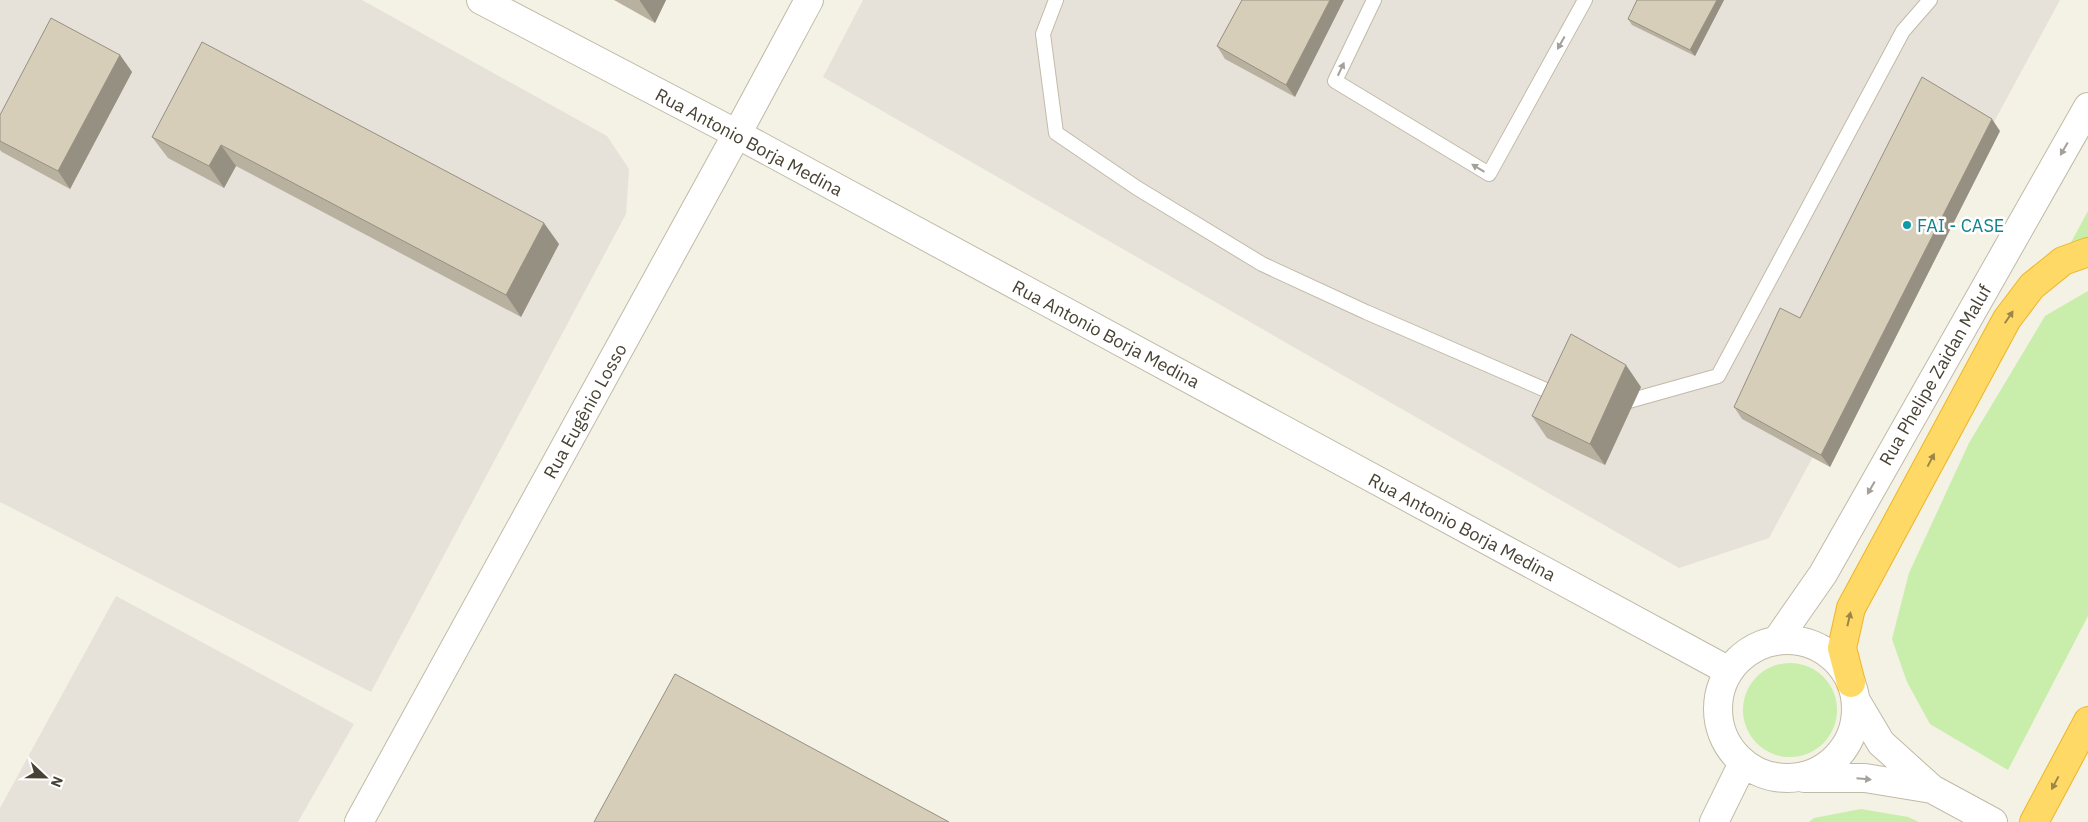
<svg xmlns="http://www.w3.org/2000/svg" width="2088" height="822" font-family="'IBM Plex Sans',sans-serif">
<rect width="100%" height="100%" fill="#f4f1e5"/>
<path fill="#e6e2da" d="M0,0H362L607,136L629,169L626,214L371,692L0,502Z
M863,0H2060L1769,538L1679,568L823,77Z
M116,596L354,724L298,822H0V808Z"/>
<path fill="#c9edaa" d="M2088,211V244L2068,248Z
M2088,291V616L2008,770L1930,724L1907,682L1892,639L1909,573L1969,443L2045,316Z
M1743 710a47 47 0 1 1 94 0a47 47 0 1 1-94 0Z
M1861,809L1908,817L1919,822H1809L1814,818Z"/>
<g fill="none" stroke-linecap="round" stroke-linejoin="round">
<g stroke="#c1baa7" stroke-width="16">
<path id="lane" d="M1056,0L1043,34L1056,133L1137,188L1262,264L1366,312L1562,397
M1374,0L1335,81L1489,174L1585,0
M1618,404L1718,376L1903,31L1930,0"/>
</g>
<g stroke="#c1baa7" stroke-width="30">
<path id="street" d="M481,0L737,134L1729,671
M1777,640L1823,574L2088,107
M1718 709a69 69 0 1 1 138 0a69 69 0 1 1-138 0Z
M1856,701L1881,743L1932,789L1993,822
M1804,778H1865L1932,789
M359,822L737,134L809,0
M1714,822L1743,763"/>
</g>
<g stroke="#edb527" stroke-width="30">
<path id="highway" d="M1851,683L1842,648L1851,608L2007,319L2032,286L2063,261L2088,252
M2034,822L2088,721"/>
</g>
<use href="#lane" stroke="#fff" stroke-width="14"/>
<use href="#street" stroke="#fff" stroke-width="28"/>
<use href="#highway" stroke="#ffd966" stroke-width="28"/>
</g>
<path fill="#b9b1a0" d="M614,0H666L655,23Z
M1242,0L1295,97L1225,59L1217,46Z
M1637,0H1724L1695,56L1632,25L1628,19Z
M202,42L559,244L521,317L236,166L224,188L168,158L152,137Z
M120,55L132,72L70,189L2,152L0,150V115Z
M2000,131L1830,467L1742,419L1734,407L1800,318Z
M1641,387L1605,465L1547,438L1532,416Z"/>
<path fill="#969082" d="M640,0H666L655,23L640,1Z
M1330,0H1344L1295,97L1286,85Z
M1717,0H1724L1695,56L1690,50Z
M120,55L132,72L70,189L58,171Z
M1992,119L2000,131L1830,467L1821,455Z
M221,145L236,166L224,188L209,166Z
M544,223L559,244L521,317L506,295Z
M1626,365L1641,387L1605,465L1590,444Z"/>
<path fill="#d7ceba" stroke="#969082" d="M1242,0H1330L1286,85L1217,46Z
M1637,0H1717L1690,50L1628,19Z
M51,18L120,55L58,171L0,141V115Z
M202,42L544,223L506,295L221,145L209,166L152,137Z
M1922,77L1992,119L1821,455L1734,407L1780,308L1800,318Z
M1571,334L1626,365L1590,444L1532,416Z
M675,674L949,822H594Z"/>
<defs><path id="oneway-solid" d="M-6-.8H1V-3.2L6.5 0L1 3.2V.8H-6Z" transform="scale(1.25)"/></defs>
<g fill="#a4a09a">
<use href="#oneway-solid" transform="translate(1561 43) rotate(119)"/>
<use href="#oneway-solid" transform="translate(1341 69) rotate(-65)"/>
<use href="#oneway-solid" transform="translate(2064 149) rotate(120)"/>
<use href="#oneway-solid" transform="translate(1478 168) rotate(-149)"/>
<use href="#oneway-solid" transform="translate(1871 488) rotate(120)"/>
<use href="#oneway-solid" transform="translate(1864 779) rotate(5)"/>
</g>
<g fill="#9a864a">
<use href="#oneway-solid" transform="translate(2009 317) rotate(-56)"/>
<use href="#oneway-solid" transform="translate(1931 460) rotate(-62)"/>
<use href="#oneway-solid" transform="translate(1849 619) rotate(-77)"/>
<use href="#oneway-solid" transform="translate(2055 783) rotate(118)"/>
</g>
<circle fill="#0f9aa8" stroke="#fff" stroke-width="2" cx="1907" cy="225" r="5"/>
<g text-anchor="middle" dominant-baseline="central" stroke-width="5" stroke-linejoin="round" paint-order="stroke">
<g font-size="18" fill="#484234" stroke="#fff">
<text transform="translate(749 142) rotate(28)">Rua Antonio Borja Medina</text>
<text transform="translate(1106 334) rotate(28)">Rua Antonio Borja Medina</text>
<text transform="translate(1935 375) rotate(-60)">Rua Phelipe Zaidan Maluf</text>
<text transform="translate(585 411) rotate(-61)">Rua Eugênio Losso</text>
<text transform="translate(1462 527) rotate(28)">Rua Antonio Borja Medina</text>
</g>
<g font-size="18" fill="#0d838f" stroke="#fff" text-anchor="start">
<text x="1917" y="225">FAI - CASE</text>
</g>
</g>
<g transform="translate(45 777) rotate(112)" stroke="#ffffff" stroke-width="4" paint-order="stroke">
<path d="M0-4L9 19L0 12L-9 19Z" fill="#484234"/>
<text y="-8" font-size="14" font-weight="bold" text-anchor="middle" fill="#484234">N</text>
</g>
</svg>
